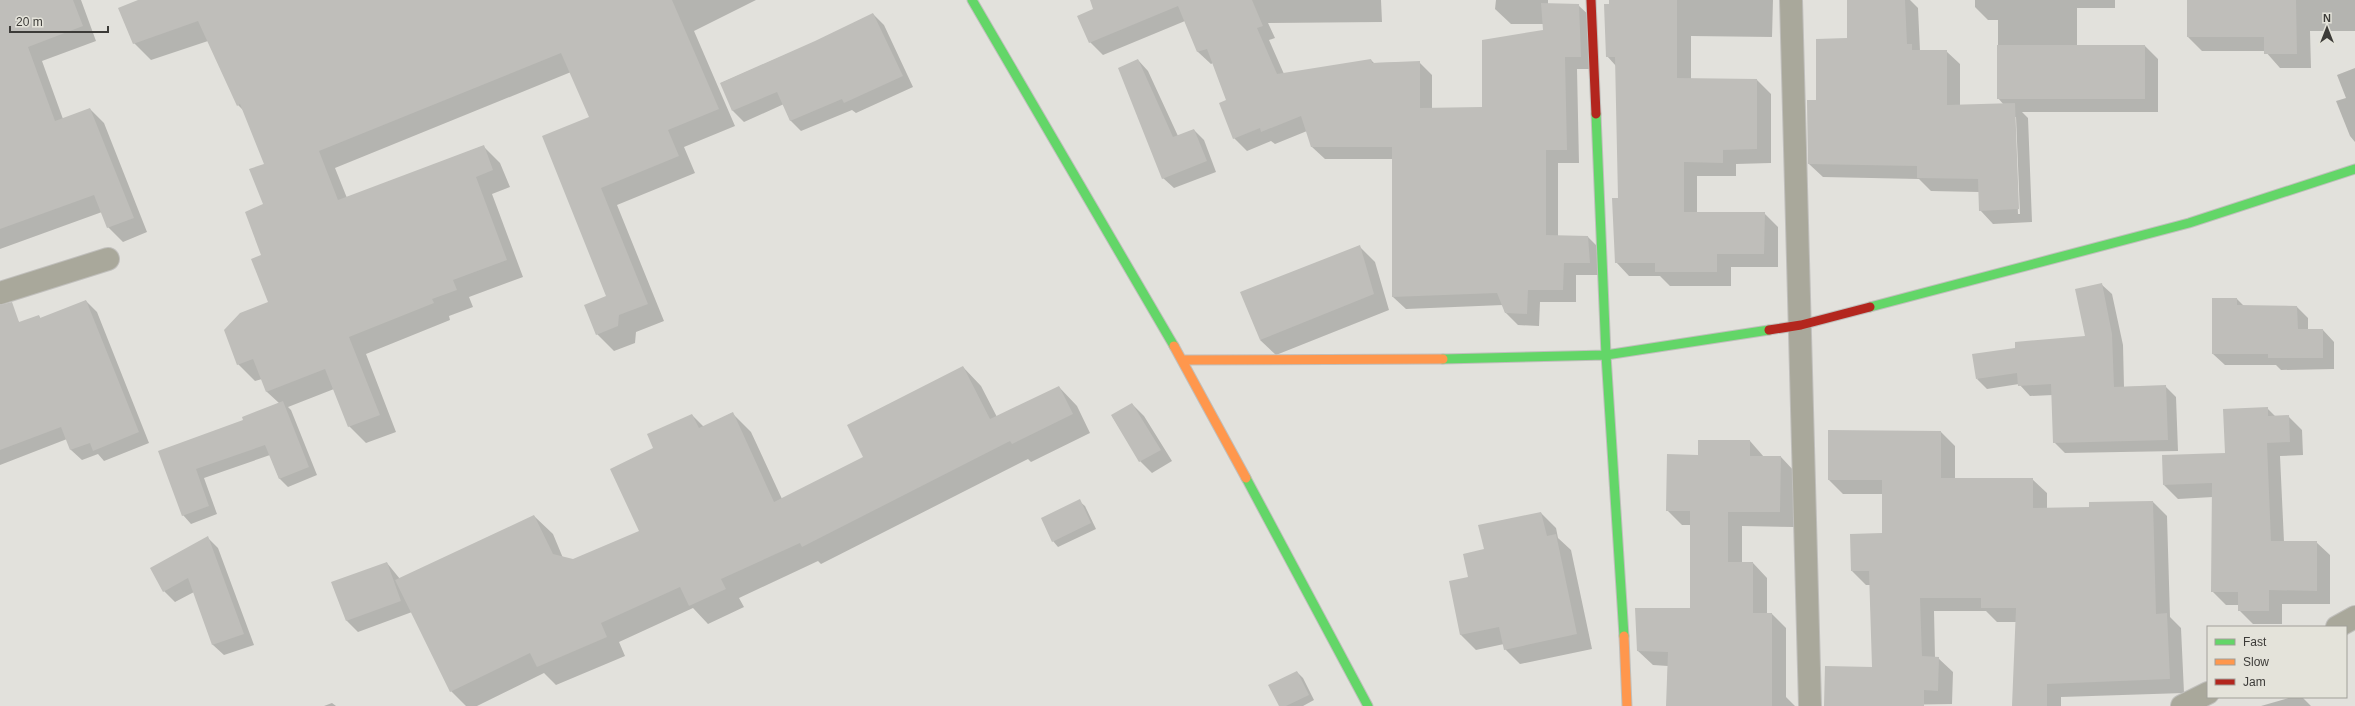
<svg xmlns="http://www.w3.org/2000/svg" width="2355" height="706" font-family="Helvetica,sans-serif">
<rect width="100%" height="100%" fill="#e2e1dc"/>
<path fill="#0003" fill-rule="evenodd" d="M0,0H81L96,41L42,61L63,119L90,109L104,123L147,232L123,242L108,227L102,212L0,249Z
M140,0H756L694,31L735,126L684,147L695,173L617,205L664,321L636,332L635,343L614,351L597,334L608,296L590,118L571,72L335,168L347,198L483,146L500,163L510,187L492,194L523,277L469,297L473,307L449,316L450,320L366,354L396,432L366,443L349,426L334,389L288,407L291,410L317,475L288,487L279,478L270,455L204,478L217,514L191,524L183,515L160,452L245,420L279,403L267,392L262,379L255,381L238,364L269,303L262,255L266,164L245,112L238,105L208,41L151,60L134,43Z
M1091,0H1381L1382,22L1268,23L1275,38L1269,40L1284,74L1371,60L1374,63L1419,62L1432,75V109L1483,108L1544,31L1543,24H1511L1495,9L1496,0H1548V4L1578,5L1591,17L1593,69H1577L1579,163H1558V236L1588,237L1601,250L1602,275H1576V302H1540L1539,326L1518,325L1505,312L1503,305L1406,309L1393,297V159H1325L1312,147L1307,131L1275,144L1271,141L1247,151L1234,138L1227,101L1213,63L1211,64L1198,52L1185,21L1103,55L1090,42L1095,9Z
M1610,0H1773L1772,37L1691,36V79L1757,80L1771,94V163L1736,164V176H1697V213H1764L1778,227V267H1731V286H1670L1660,276H1629L1616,262L1619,199L1616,66L1607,56Z
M1848,0H1910L1918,8L1920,51H1946L1960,64V106L2004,105L1998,98V20H1988L1975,7V0H2115V8H2077V46H2145L2158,59V112H2022L2028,118L2032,222L1993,224L1980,210L1979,192L1931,191L1919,179L1823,177L1809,164L1817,101L1848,39ZM2014,117H2016L2020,214H2018Z
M2188,0H2355V31H2310L2311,68H2280L2265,51H2202L2188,37Z
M873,14L884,25L913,87L856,113L852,110L801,131L790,120L784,104L744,122L733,111L721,83L815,42Z
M1138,60L1148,71L1178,136L1194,130L1204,140L1216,172L1174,188L1163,178Z
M2355,68V142L2350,136L2336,101L2346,98L2337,75Z
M1359,246L1375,262L1389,310L1276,355L1260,340Z
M2101,284L2112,294L2123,345L2124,387L2165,386L2176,397L2178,451L2065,453L2054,442L2053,395L2030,396L2019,384L1987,389L1977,379L2016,349L2086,337Z
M2237,299L2244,306L2297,307L2308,318V330H2323L2334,342V369L2281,370L2276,365H2225L2213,354Z
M86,301L97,312L149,443L104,461L98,454L82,460L71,450L67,439L0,465V327L18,321L20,323L39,316L41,319Z
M963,367L981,386L997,417L1059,387L1077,406L1090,433L1031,462L1028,459L821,564L818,561L739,598L744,607L708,624L693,608L619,642L625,656L556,685L544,673L477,706H466L451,691L412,612L358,632L347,621L333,583L387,563L400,579L534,516L553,534L563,558L573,560L640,532L655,449L692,415L704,427L732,413L751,432L782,499L864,458Z
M1132,404L1144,416L1172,461L1152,473L1140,461L1112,416Z
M2267,408L2276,417L2288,416L2302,430L2303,455L2280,456L2284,542H2316L2330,555V604H2282V624H2253L2239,610V605H2226L2212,591L2213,497L2178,499L2164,485L2226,454Z
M1829,431L1941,432L1955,446V479H2032L2047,493V509L2090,508V503L2153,502L2167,516L2170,617L2181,628L2184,693L2061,697V706H2013L2017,622H1997L1986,611H1934L1935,658H1938L1953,672L1952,704L1825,706L1873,668L1870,585H1866L1852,571L1883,534V494H1843L1829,480Z
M1750,441L1764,457H1781L1795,472L1794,527L1742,526V563H1753L1767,578V614H1772L1786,628V697L1795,706H1667L1668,666L1653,665L1638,651L1691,609V525H1682L1667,510L1699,456Z
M1079,501L1085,506L1096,529L1058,547L1053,541Z
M1541,513L1556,528L1558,538L1571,550L1592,649L1520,664L1505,649L1504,644L1476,650L1461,635L1450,582L1469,578L1485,550Z
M208,538L218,548L254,645L224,655L213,645L194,592L175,602L164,591Z
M1297,672L1303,678L1314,700L1303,706H1280Z
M2292,697H2302L2311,706H2261Z
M332,703L336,706H324Z"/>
<path fill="#bfbeba" d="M0,0H73L83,26L28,47L55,121L90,108L134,218L107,228L94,195L0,229Z
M138,0H672L719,109L668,130L679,156L601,188L648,304L619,315L618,326L596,335L584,305L606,296L542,136L589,117L561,53L319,151L338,200L484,145L493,170L476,177L507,260L453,280L457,290L432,299L434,303L349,337L380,415L348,427L325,369L266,392L253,359L237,365L224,330L240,313L268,302L251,259L261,255L245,212L263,204L249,169L264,164L240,104L237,106L198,21L133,44L118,8Z
M1090,0H1252L1263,26L1257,28L1277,74L1371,59L1372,63L1420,61V108L1482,107V40L1543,30L1541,3L1579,4L1581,57H1565L1567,150H1546V235L1588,236L1590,263H1564L1563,290H1528L1527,314L1505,313L1497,293L1392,297V147H1311L1301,116L1261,132L1260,128L1233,139L1219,103L1226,100L1207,49L1197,52L1178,6L1089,43L1077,16L1093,9Z
M1609,0H1677V78L1757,79V149L1723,150V163L1684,162V212H1765L1764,254H1717V272H1655V263H1615L1612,198H1618L1615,57H1606L1604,4H1609Z
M1847,0H1905L1907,44H1912V50H1947V105L2015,103L2019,209L1979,211L1978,179L1917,178V166L1808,164L1807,100H1816V39L1847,38Z
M2187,0H2296L2297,54H2264V37H2187Z
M873,13L903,76L844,103L842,99L790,121L777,92L732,111L720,83L815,41Z
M1997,45H2145V99H1997Z
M1138,59L1173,137L1194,129L1207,161L1162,179L1118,68Z
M1360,245L1374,294L1260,340L1240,292Z
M2102,283L2112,334L2114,387L2166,385L2168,440L2053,443L2051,384L2018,386L2017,373L1976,379L1972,354L2015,348V342L2085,336L2075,289Z
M2212,298H2237V305L2297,306L2298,329H2323V358H2268V354H2212Z
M86,300L139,432L93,451L90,443L70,450L61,427L0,450V305L12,302L19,322L39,315L40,318Z
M963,366L990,419L1059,386L1073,414L1012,444L1010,441L802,547L800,543L721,579L726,589L689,606L680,587L601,623L607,637L537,667L530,653L450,692L395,580L534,515L553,554L573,559L639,531L610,469L653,448L647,434L692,414L699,428L733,412L774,502L863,457L847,425Z
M283,401L309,467L279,479L265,445L196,469L209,506L182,516L158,451L243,420L242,417Z
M1132,403L1161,450L1139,462L1111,415Z
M2268,407V416L2289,415L2290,442L2267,443L2271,541H2317V591L2269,590V611H2238V592H2211L2212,483L2163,485L2162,455L2225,453L2223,409Z
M1828,430L1941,431V478H2033V508L2089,507V502L2153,501L2156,614L2167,613L2170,679L2047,684V706H2012L2016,608H1981V598H1920L1922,656L1939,657L1938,691L1924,690V706H1824L1825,666L1872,667L1869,571H1851L1850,534L1882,533V480H1828Z
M1698,440H1750V456H1781L1780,512H1728V562H1753V613H1772V706H1666L1668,652L1637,651L1635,608H1690V511H1666L1667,454L1698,455Z
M1080,499L1091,523L1052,542L1041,518Z
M1541,512L1547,536L1556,534L1577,634L1504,650L1499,627L1460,635L1449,581L1468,577L1463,554L1484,549L1478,525Z
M208,536L244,634L212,645L188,578L163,592L150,568Z
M387,562L401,601L346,621L331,582Z
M1297,671L1309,695L1286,706H1279L1268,685Z"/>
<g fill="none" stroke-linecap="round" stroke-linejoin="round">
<g stroke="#c0bfbc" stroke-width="24">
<path id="street" d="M1791,0L1810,706
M0,293L108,259
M2337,627L2355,617
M2182,706L2208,693"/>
</g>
<g stroke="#c0bfbc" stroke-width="11">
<path id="fast" d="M972,0L1174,346
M1596,114L1606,355L1624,636
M1870,307L2189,223L2355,169
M1443,359L1606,355L1769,330
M1246,478L1368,706"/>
</g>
<g stroke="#c0bfbc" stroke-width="11">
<path id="slow" d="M1174,346L1246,478
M1182,360L1443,359
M1624,636L1627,706"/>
</g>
<g stroke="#c0bfbc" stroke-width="11">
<path id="jam" d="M1591,0L1596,114
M1769,330L1801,325L1870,307"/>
</g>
<use href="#street" stroke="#a9a89b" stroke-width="22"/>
<use href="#fast" stroke="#63d668" stroke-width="9"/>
<use href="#slow" stroke="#ff974d" stroke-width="9"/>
<use href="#jam" stroke="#b3261e" stroke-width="9"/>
</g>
<rect x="2207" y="626" width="140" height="72" fill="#e4e3da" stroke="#a1a099"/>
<rect x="2215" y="639" width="20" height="6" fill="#63d668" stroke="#a1a099"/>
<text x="2243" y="646" font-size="12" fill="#3c3b38">Fast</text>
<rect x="2215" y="659" width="20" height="6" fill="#ff974d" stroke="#a1a099"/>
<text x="2243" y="666" font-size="12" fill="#3c3b38">Slow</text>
<rect x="2215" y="679" width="20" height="6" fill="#b3261e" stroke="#a1a099"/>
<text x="2243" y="686" font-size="12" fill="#3c3b38">Jam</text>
<g transform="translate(2327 28)" stroke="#e4e3da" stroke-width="3" paint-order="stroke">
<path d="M0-3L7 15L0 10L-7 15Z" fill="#3c3b38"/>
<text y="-6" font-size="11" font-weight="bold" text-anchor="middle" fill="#3c3b38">N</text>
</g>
<path d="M10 26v6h98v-6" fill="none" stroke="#3c3b38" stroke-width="2"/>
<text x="16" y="26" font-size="12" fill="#3c3b38" stroke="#e4e3da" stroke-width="3" paint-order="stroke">20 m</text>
</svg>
